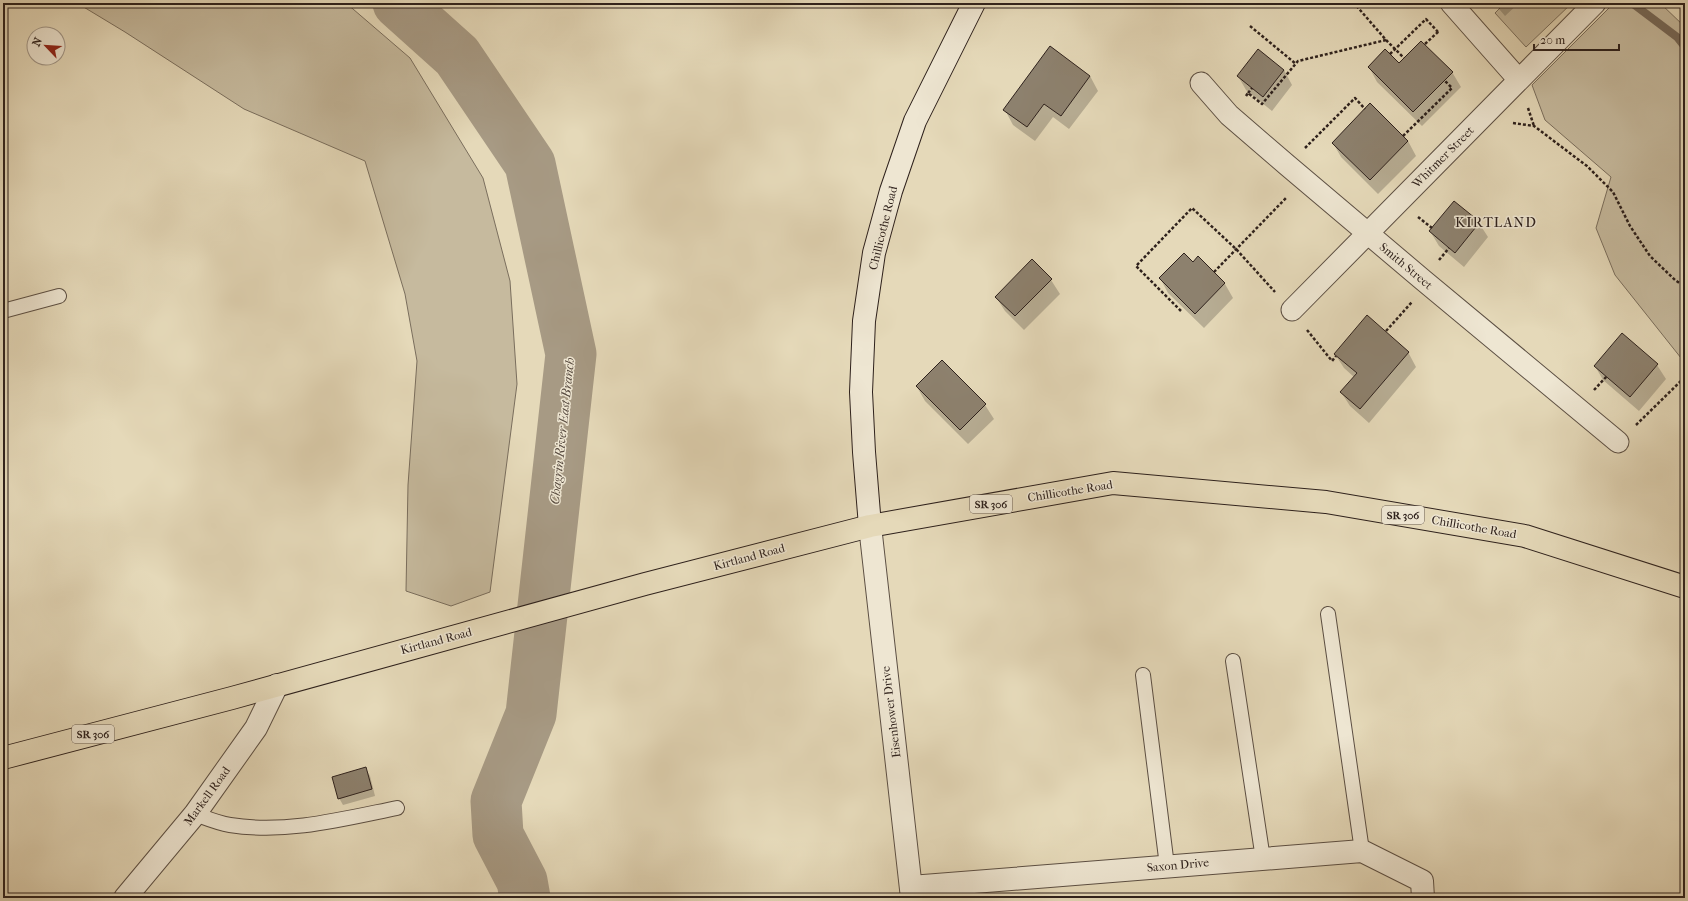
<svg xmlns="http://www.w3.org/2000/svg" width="1688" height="901" font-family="'IM FELL French Canon',serif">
<rect width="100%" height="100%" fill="#e5d9b9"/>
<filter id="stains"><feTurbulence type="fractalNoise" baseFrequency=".005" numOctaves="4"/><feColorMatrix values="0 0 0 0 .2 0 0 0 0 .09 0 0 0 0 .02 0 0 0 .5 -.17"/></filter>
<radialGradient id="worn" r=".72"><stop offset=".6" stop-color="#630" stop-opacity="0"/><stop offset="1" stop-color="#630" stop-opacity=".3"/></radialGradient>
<path fill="#c6ba9e" stroke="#7a6e5d" d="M77,3H346L410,58L483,178L510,281L517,384L490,592L451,606L406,591L408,485L417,361L405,294L365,161L244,109L125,32Z
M1505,3H1572L1526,47L1495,13Z
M1614,3H1660L1685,27V363L1615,275L1596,228L1611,177L1545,120L1532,85Z"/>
<path fill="#0003" d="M1359,3H1371L1362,8Z
M1494,3H1519L1505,16Z
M1399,65L1452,72L1461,87L1422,126L1377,82L1369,67Z
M1284,70L1292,85L1272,111L1246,90L1238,76Z
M1090,76L1098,91L1069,129L1053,117L1035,141L1013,125L1005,110Z
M1370,105L1408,141L1416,156L1378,194L1341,157L1333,143Z
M1454,202L1479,223L1488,237L1464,267L1439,246L1430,231Z
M1199,258L1225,284L1233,298L1204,328L1168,293L1160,278L1193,264Z
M1051,280L1060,294L1024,330L1005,311L996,297Z
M1408,352L1416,367L1369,423L1350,406L1341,392L1354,377L1344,368L1335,354Z
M1657,365L1666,379L1639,411L1603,380L1595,366Z
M917,387L985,405L994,419L968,444L925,401Z
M366,769L370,776L375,796L343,805L339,798Z"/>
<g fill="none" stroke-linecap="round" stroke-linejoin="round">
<path stroke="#776a5a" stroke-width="8" d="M1632,3L1677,37L1685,47"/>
<path stroke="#a79a84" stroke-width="51" d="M398,3L457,56L530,164L571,354L531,714L496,801L498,835L522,881L525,898"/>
</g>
<path fill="#8d816e" stroke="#2e211c" d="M1421,41L1453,72L1413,112L1368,67L1385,49L1399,63Z
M1050,46L1090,76L1061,116L1044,104L1027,127L1003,110Z
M1258,49L1284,70L1263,97L1237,76Z
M1370,103L1408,141L1370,180L1332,143Z
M1454,201L1480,222L1455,253L1429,231Z
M1184,253L1193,262L1198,256L1225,283L1195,314L1159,278Z
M1032,259L1052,279L1015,316L995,297Z
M1367,315L1409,352L1360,409L1340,392L1357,373L1334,354Z
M1622,333L1658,364L1630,397L1594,366Z
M942,360L986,404L960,430L916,386Z
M366,767L372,789L338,799L332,777Z"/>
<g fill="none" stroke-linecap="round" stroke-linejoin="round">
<g stroke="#5c4f43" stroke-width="16">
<path id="service" d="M3,311L59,296
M1328,614L1362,851
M1233,661L1263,859
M1143,675L1167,866
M195,814C206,818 218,823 230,825C286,834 343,819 397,808"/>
</g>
<g stroke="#5c4f43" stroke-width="23">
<path id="pedestrian" d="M1451,3L1519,80
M1201,83L1229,115L1287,165L1423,280L1618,442
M1292,310L1595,3"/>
</g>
<g stroke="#5c4f43" stroke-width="24">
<path id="minor" d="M870,526L912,898
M911,887L1362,851L1422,881L1423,898"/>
</g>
<g stroke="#5c4f43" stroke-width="24">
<path id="tertiary" d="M125,898L195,814L256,728L277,685"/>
</g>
<g stroke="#2e211c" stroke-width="24">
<path id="secondary" d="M870,526L864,452L861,392L864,321L874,253L891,191L915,121L974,3"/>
</g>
<g stroke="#2e211c" stroke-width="24">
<path id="primary" d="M3,758L232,698L645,584L870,526L1113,483L1326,502L1525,536L1685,587"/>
</g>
<path stroke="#2e211c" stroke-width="2.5" stroke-dasharray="3 2" stroke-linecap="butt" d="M1250,26L1296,64
M1386,40L1404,58
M1425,44L1439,31
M1390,54L1426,19L1438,32
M1248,93L1252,88
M1246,96L1248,93L1262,104L1298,61L1386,40L1354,3
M1528,108L1534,126
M1513,123L1534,126L1587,166L1613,192L1630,226L1650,256L1675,280L1685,287
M1403,136L1452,88L1444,80
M1305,148L1355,98L1365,109
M1418,217L1432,228
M1439,260L1449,248
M1214,272L1286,198
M1181,311L1136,266L1192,208L1236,249L1275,292
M1307,330L1332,361L1336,356
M1386,331L1412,302
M1594,390L1607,376
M1636,425L1685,377"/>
<use href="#service" stroke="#eee6d2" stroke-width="14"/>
<use href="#pedestrian" stroke="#eee6d2" stroke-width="21"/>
<use href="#minor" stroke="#eee6d2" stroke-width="22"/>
<use href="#tertiary" stroke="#eee6d2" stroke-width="22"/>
<use href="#secondary" stroke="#eee6d2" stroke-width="22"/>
<use href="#primary" stroke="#e5d9b9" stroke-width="22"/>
</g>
<g text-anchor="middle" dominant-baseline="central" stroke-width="3" stroke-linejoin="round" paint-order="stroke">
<g fill="#eee6d2" stroke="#685c53" stroke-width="1">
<rect x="970" y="495" width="42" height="18" rx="3"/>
<rect x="1382" y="506" width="42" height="18" rx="3"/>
<rect x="72" y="725" width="42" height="18" rx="3"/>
</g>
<g font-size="11" font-weight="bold" fill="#2e211c">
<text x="991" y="504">SR 306</text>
<text x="1403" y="515">SR 306</text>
<text x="93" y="734">SR 306</text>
</g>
<g font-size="12" fill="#2e211c" stroke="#eee6d2">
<text transform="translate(1443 157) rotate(-45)">Whitmer Street</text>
<text transform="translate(883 228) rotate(-76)">Chillicothe Road</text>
<text transform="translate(1406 266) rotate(40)">Smith Street</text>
<text transform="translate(1070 491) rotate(-9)">Chillicothe Road</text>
<text transform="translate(1474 527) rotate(10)">Chillicothe Road</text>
<text transform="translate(749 557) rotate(-15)">Kirtland Road</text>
<text transform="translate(436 641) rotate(-15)">Kirtland Road</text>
<text transform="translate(891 712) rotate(-97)">Eisenhower Drive</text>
<text transform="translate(207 796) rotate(-54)">Markell Road</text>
<text transform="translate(1178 865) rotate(-5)">Saxon Drive</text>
</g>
<g font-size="13" font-style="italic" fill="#584b40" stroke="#eee6d2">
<text transform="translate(562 431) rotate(-84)">Chagrin River East Branch</text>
</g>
<g font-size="14" letter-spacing="1" fill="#2e211c" stroke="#eee6d2">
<text x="1496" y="222">KIRTLAND</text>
</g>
</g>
<rect width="1688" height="901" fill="none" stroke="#e5d9b9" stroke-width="16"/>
<rect x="4" y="4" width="1680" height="893" fill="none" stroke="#2e211c" stroke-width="2"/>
<rect x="8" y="8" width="1672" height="885" fill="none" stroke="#2e211c"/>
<g transform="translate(46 46) rotate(295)"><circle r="19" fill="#eee6d2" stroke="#a19789"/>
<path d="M0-3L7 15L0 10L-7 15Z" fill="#8f2418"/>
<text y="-6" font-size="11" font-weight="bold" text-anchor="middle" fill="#2e211c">N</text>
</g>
<path d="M1534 44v6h85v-6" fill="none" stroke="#2e211c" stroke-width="2"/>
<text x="1540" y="44" font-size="12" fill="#2e211c" stroke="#eee6d2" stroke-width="3" paint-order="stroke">20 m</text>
<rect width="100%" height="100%" filter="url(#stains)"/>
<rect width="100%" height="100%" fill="url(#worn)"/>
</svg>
